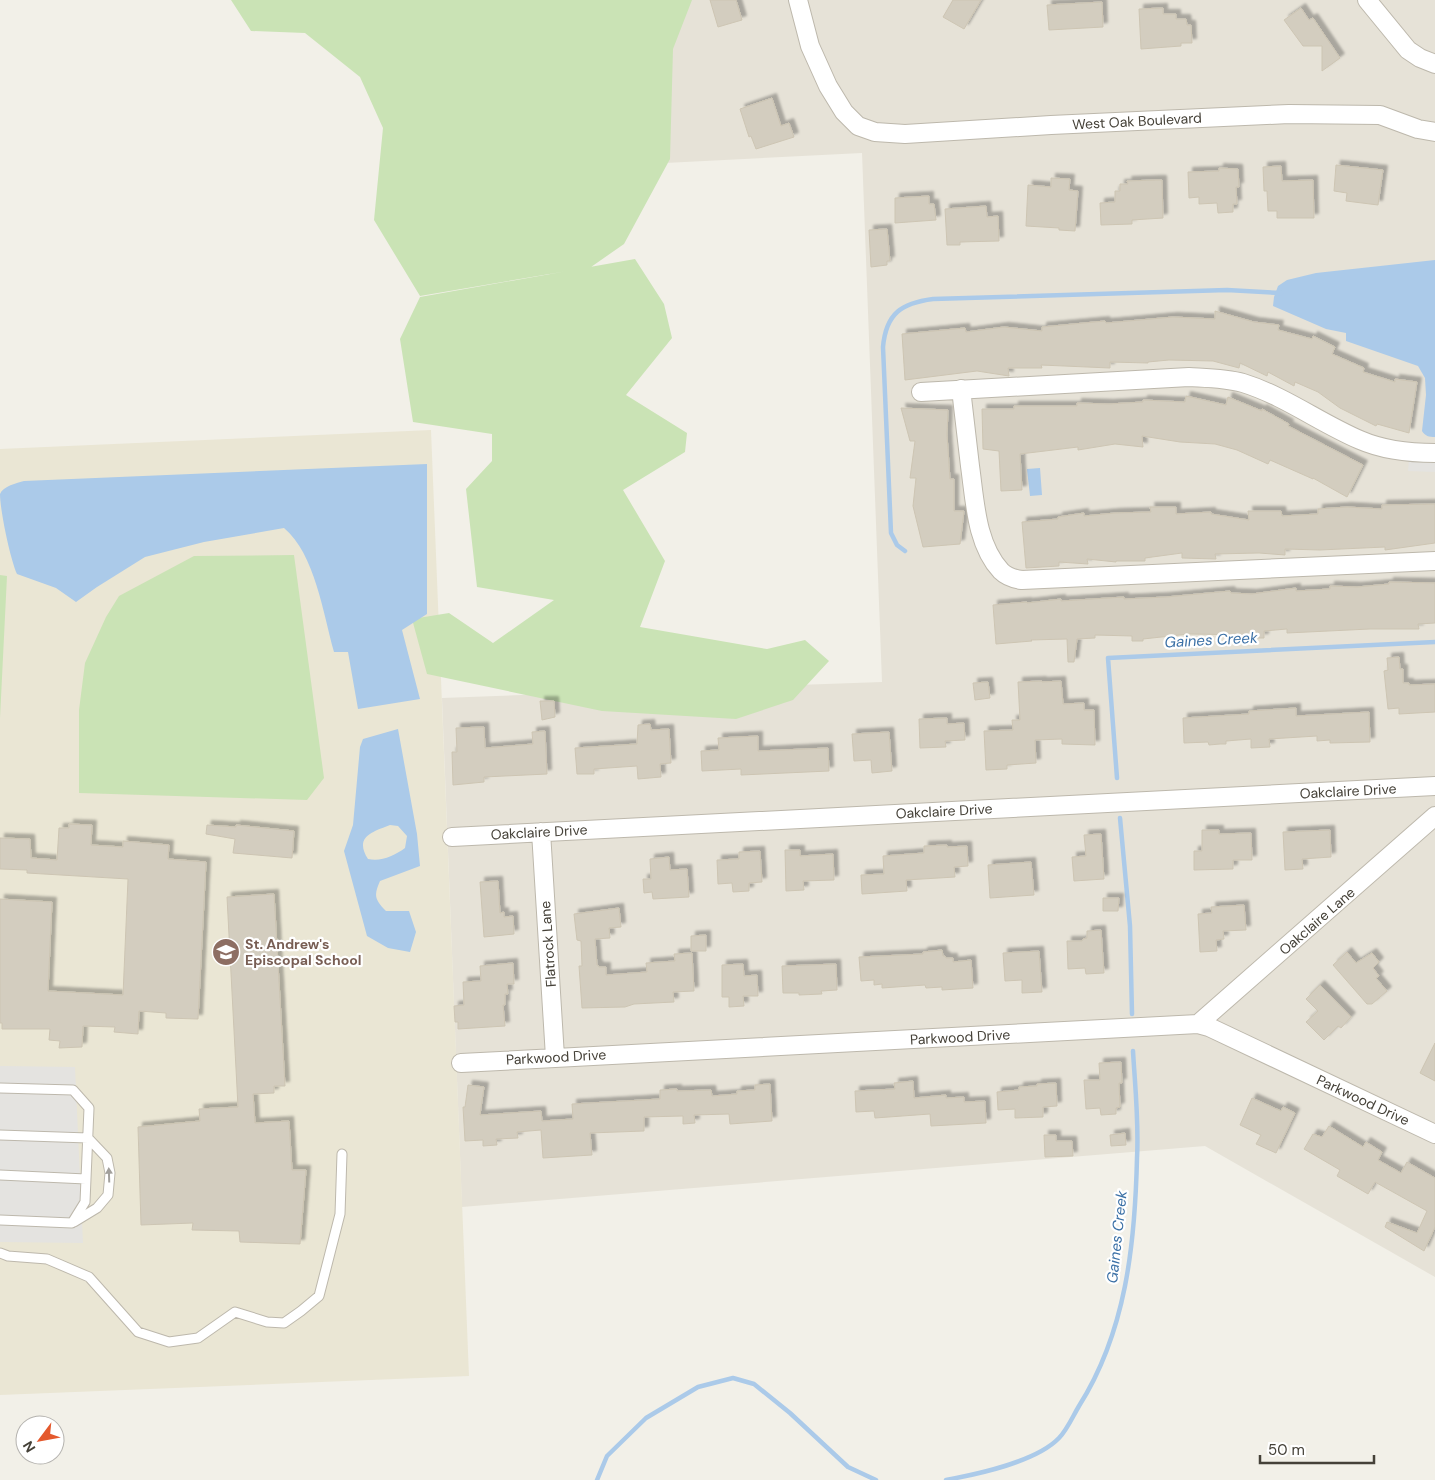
<svg xmlns="http://www.w3.org/2000/svg" width="1435" height="1480" font-family="'DM Sans',sans-serif">
<defs>
<filter id="shadow"><feDropShadow dx="4.5" dy="-4.5" stdDeviation="1" flood-color="#0004"/></filter>
</defs>
<rect width="100%" height="100%" fill="#f2f0e8"/>
<path fill="#e6e2d7" d="M658,0H1435V1277L1205,1146L462,1207L442,698L882,682L862,153L665,163Z"/>
<path fill="#eae6d4" d="M431,430L469,1376L0,1395V449Z"/>
<path fill="#cae3b5" d="M231,0H692L673,49L670,159L624,244L591,267L420,296L374,220L383,128L360,77L305,33L251,31Z
M635,259L664,304L672,338L626,395L687,433L685,452L623,490L665,561L640,627L767,649L805,640L829,661L793,700L736,719L602,711L427,674L412,619L449,613L493,643L554,600L477,587L466,489L492,461V434L413,422L400,339L420,297Z
M294,555L324,778L307,800L79,793V710L85,663L106,617L119,596L194,556Z
M0,575L7,576L0,718Z"/>
<path fill="#e4e3e0" d="M1409,461H1435V472L1408,471Z
M0,1066L75,1067L83,1243L0,1242Z"/>
<path fill="#abcae9" fill-rule="evenodd" d="M1435,260V437C1429,437 1425,436 1422,431L1426,395L1425,378L1418,366L1346,341V333L1326,329L1273,306L1274,297L1278,286L1287,280L1316,273Z
M427,464V614L402,630L420,699L358,709L348,652H334C323,613 315,554 284,528L204,542L145,557L97,587L76,602L56,588L17,574C10,558 0,510 0,494C3,486 17,483 24,481Z
M1040,468L1042,495L1030,496L1027,469Z
M398,729L417,834L420,866L380,881C374,895 374,899 386,911H409L416,932L410,952L388,948L367,936L344,851L353,825L360,747L363,739ZM390,825L398,826L407,836L405,848C394,856 381,862 368,859C354,837 372,832 390,825Z"/>
<g fill="none" stroke-linecap="round" stroke-linejoin="round">
<path stroke="#abcae9" stroke-width="4.5" d="M905,551L897,545L891,533L883,347C886,313 902,303 933,299L1227,290L1281,293
M1117,778L1108,658L1435,642
M1120,818L1130,926L1132,1014
M597,1480L607,1456L646,1418L698,1387L733,1378L754,1384L790,1413L848,1467L876,1480
M946,1480C978,1474 1036,1462 1059,1438C1067,1430 1073,1416 1079,1406C1126,1332 1135,1244 1137,1158C1139,1122 1135,1086 1133,1051"/>
</g>
<path fill="#d3cdbf" stroke="#cdc5b3" filter="url(#shadow)" d="M710,0H736L742,20L718,27Z
M953,0H981L964,29L943,17Z
M1102,2L1103,27L1049,30L1047,5Z
M1163,8V14H1176V19H1186L1187,25H1191L1192,43H1181V46L1141,49L1139,9Z
M1301,8L1309,20L1313,18L1340,58L1322,71V46H1303L1284,20Z
M772,98L781,126L789,123L794,137L756,149L751,136L749,137L740,109Z
M1336,165L1383,170L1378,205L1346,201L1347,193L1334,191Z
M1281,166L1282,181L1313,180L1314,218H1277V211H1268L1267,191H1264L1263,167Z
M1219,168L1238,169L1239,187H1236L1237,204H1233V212L1218,213L1217,203L1199,204V197L1189,198L1188,172L1219,171Z
M1051,178L1070,179L1069,190L1078,191L1075,231L1059,230V228L1026,226L1028,185L1051,187Z
M1155,180H1162L1163,218L1132,220V224L1101,225L1100,203L1115,202V191H1120V184H1128L1127,181Z
M929,196V204H934L936,220L895,223V198Z
M986,206L987,217L998,216L999,241L960,242V245H947L945,209Z
M887,229L890,261H887V265L871,267L869,230Z
M1215,311L1254,322L1279,325L1278,330L1312,339L1313,336L1335,347L1332,354L1364,368L1363,372L1395,382V379L1417,382L1409,433L1377,424L1376,426L1340,408L1318,392L1295,382L1294,386L1268,372L1267,376L1240,363L1239,368L1213,361L1169,360L1148,362V363L1110,362V368L1041,365L1042,368H1008L1009,376L977,371L905,380L902,334L965,328L966,332L1004,327L1042,331V327L1105,321L1106,323L1173,317L1215,319Z
M1186,396L1226,405L1228,397L1262,411V409L1289,424L1288,426L1363,465L1347,497L1313,478V479L1270,460L1268,464L1237,450L1215,444L1180,442L1142,436L1143,447L1115,444L1078,450V447L1020,454L1022,490L1001,491L999,451L983,449L982,409H1014V406H1077V403L1109,404L1143,402V400L1185,402Z
M901,408L948,410L947,435L950,479H954V511H964L960,544L923,547L913,506L916,478H910L915,441H910Z
M1435,504V543L1385,550V547L1320,550L1285,549V555L1259,553L1215,554L1216,559L1182,558V553L1145,558V561H1116V562L1087,559L1088,564L1059,562V566L1026,568L1022,522L1058,519V517L1084,513V516L1115,513L1151,512L1150,507H1176V514L1211,512V514L1249,520L1248,511H1281L1282,516L1318,514V509L1347,507L1382,509V505Z
M1389,582L1435,583V623L1418,624L1419,629H1370L1287,633V629L1264,631V638H1253V635L1189,634L1143,639V641H1132V636L1095,635V638L1077,639L1074,662H1068L1067,639L1031,640L1032,641L996,644L993,605L1027,602V603L1061,599V601L1124,597V599L1166,597L1230,591L1231,593L1252,594L1296,588V591L1330,589V586L1357,587L1389,584Z
M1399,657L1400,669H1403V683H1409V685L1435,684V712L1399,714V708L1388,709L1384,671L1388,670L1387,658Z
M1042,681V682L1061,681L1063,704L1084,703V710H1094L1095,745L1062,744V739L1035,740L1036,763L1007,765V769L986,770L984,731L1013,730L1012,720H1020L1018,682Z
M988,682L990,698L975,700L973,683Z
M540,701H554L555,717L542,720Z
M1296,708V716L1369,712L1370,742L1330,743V740L1317,741V736L1269,739L1270,747L1251,748V739L1226,741V744H1220L1209,745L1208,742L1184,743L1183,718L1249,714V711Z
M947,718V724L964,723L965,740L945,741L946,747L920,748L919,719Z
M650,724L651,730L669,729L671,763L660,764L661,777L638,779L637,766L594,769V774H577L575,748L637,744L638,725Z
M484,727L485,748L533,744L532,732L545,731L547,774L484,777V782L453,785L452,752H457L456,728Z
M889,732L892,771L872,773L871,760L854,761L852,734Z
M758,736V751L828,748L829,771L741,775V769L702,771L701,751L719,750L718,738Z
M69,824L92,825L91,845L123,847V841L169,845L168,859L206,862L198,1019L166,1018V1013L139,1011L138,1034L114,1032L115,1027L83,1026L82,1047L59,1048L60,1041L49,1040L50,1029H2V1023H0V899L52,902L48,991L123,995L128,879L27,873V870L0,869V838L30,839L31,858L57,860L59,828H69Z
M207,825L236,827V825L294,831L292,858L233,853L235,839L206,834Z
M1202,830H1219V834L1251,833L1252,860H1233V869L1194,870V851H1202Z
M1330,830L1331,857L1302,859L1303,869L1285,870L1283,832Z
M1101,834L1104,879L1074,881L1072,857L1086,856L1084,835Z
M947,845V847L967,846L968,866L954,867L955,877L906,880L907,891L862,894L861,875L884,874L883,856L924,853V846Z
M785,850H800V856L833,854L834,880L803,881L804,890L786,891Z
M760,851L762,882L749,883V891L733,892L732,883L718,884L717,860L739,859V852Z
M669,857L670,870L687,869L689,897L653,899L652,892L644,893L643,879H651L650,859Z
M1031,862L1034,895L990,898L988,865Z
M498,881L500,913L504,912V917L513,916L514,934L484,937L480,882Z
M274,894L285,1086H274V1093L253,1094L255,1123L289,1121L292,1170H306L300,1244L240,1242L239,1231L192,1230L193,1223L141,1225L138,1127L200,1121L199,1109L238,1107L227,897Z
M1103,898H1119L1118,911H1103Z
M1244,905L1246,930L1223,931L1224,939L1216,940L1217,951L1200,952L1198,914L1212,913L1211,907Z
M619,908L621,927L609,928L610,938L595,939L597,965H598L599,967H606V975L647,972L646,963L675,961L674,954L692,953L694,991L673,992L674,1002L634,1004L625,1007L582,1008L579,966H582L581,941L577,940L574,914Z
M1101,930L1104,973L1086,974L1085,968L1068,969L1067,941H1082L1083,939L1087,938V931Z
M706,935V951H691V936Z
M942,950L943,956H945L946,958H953V962L971,960L973,988L942,990V987L926,988L925,985L882,988V984L874,985V980L861,981L859,957L923,954V952Z
M1039,951L1042,992L1022,993V980L1005,981L1003,953Z
M1347,952L1356,963L1372,953L1379,962L1373,968L1379,976L1376,978L1387,991L1372,1004H1367L1333,965Z
M513,963L514,984H507L508,994H505V1005H503L505,1026L458,1029V1022H455L454,1006L464,1005L463,982L481,981L480,966Z
M743,964L744,976L757,975L758,996H743L744,1006L729,1007V997H722V965Z
M836,964L837,990L821,991L822,994L799,995V993H783L782,966Z
M1320,985L1351,1017L1341,1028L1338,1026L1324,1040L1306,1022L1318,1011L1306,999Z
M1435,1043V1081L1420,1073Z
M1121,1062L1122,1083H1119L1120,1107L1116,1108V1114L1101,1115L1100,1108L1086,1109L1084,1080H1100L1099,1063Z
M913,1081L914,1098L946,1095V1098L964,1097V1102L985,1101L986,1123L931,1126L930,1114L875,1118L874,1111L856,1112L855,1091L895,1089L894,1083Z
M1056,1083L1057,1106L1043,1107V1117L1015,1118V1109L998,1110L997,1092L1019,1090V1087L1037,1086V1084Z
M770,1084L772,1121L730,1124L729,1114L694,1115L695,1123L683,1124V1116L644,1117V1131L590,1133L592,1155L543,1158L541,1130L517,1132L518,1138L496,1139L497,1145L483,1146V1140L465,1141L463,1107H465L468,1085L484,1087L480,1115L541,1111L542,1121L573,1119L572,1104L660,1099V1090L677,1089V1091L711,1090L712,1096L737,1094V1091L755,1090V1085Z
M1252,1098L1281,1111L1283,1107L1295,1113L1276,1153L1256,1144L1261,1135L1240,1125Z
M1329,1126L1363,1147L1366,1142L1382,1152L1378,1160L1401,1173L1407,1162L1435,1178V1227L1424,1251L1385,1227L1387,1222L1417,1233L1427,1211L1375,1182L1368,1194L1337,1176L1340,1170L1304,1149L1313,1134L1322,1137Z
M1125,1133L1126,1145L1111,1146L1110,1135Z
M1044,1135H1056V1141H1072L1073,1156L1045,1157Z"/>
<g fill="none" stroke-linecap="round" stroke-linejoin="round">
<g stroke="#bdb8ac" stroke-width="11">
<path id="service" d="M0,1088L73,1090L89,1108L85,1202L72,1223L0,1220
M0,1135L88,1138L107,1158L110,1173L108,1195L97,1208L74,1222
M0,1175L86,1179
M0,1253L8,1256L47,1259L89,1277L138,1332L169,1342L198,1338L235,1312L267,1322L284,1323L301,1311L319,1296L340,1214L342,1154"/>
</g>
<g stroke="#bdb8ac" stroke-width="20">
<path id="minor" d="M798,0L810,46L828,86L844,112L858,126L875,132L905,134L1051,125L1289,114L1380,115L1418,129L1435,132
M1367,0L1408,50L1420,58L1435,64
M961,389C964,415 967,440 970,466C975,501 976,544 1001,571C1007,577 1014,579 1022,580L1435,561
M921,392L1189,377C1207,378 1226,378 1243,383C1285,396 1320,423 1360,440C1383,450 1410,453 1435,453
M541,832L555,1057
M452,837L1435,786
M1198,1024L1435,816
M461,1063L1198,1024L1209,1027L1435,1134"/>
</g>
<use href="#service" stroke="#fff" stroke-width="9"/>
<use href="#minor" stroke="#fff" stroke-width="18"/>
</g>
<defs><path id="oneway-solid" d="M-6-.8H1V-3.2L6.5 0L1 3.2V.8H-6Z" transform="scale(1.25)"/></defs>
<use fill="#a2a09c" href="#oneway-solid" transform="translate(109 1175) rotate(-92)"/>
<defs>
<g id="school-disc" transform="scale(1.4375)"><circle r="9.5" fill="#8d6e63" stroke="#fff"/><path d="M0-5L7-2L0 1L-7-2ZM-4 1L0 2.5L4 1V4Q0 6-4 4Z" fill="#fff"/></g>
</defs>
<g fill-rule="evenodd">
<use href="#school-disc" x="226" y="952"/>
</g>
<g text-anchor="middle" dominant-baseline="central" stroke-width="4.5" stroke-linejoin="round" paint-order="stroke">
<g font-size="14" fill="#454138" stroke="#fff">
<text transform="translate(1137 121) rotate(-3)">West Oak Boulevard</text>
<text transform="translate(1348 791) rotate(-3)">Oakclaire Drive</text>
<text transform="translate(944 811) rotate(-3)">Oakclaire Drive</text>
<text transform="translate(539 832) rotate(-3)">Oakclaire Drive</text>
<text transform="translate(1317 921) rotate(-41)">Oakclaire Lane</text>
<text transform="translate(548 944) rotate(-94)">Flatrock Lane</text>
<text transform="translate(960 1037) rotate(-3)">Parkwood Drive</text>
<text transform="translate(556 1057) rotate(-3)">Parkwood Drive</text>
<text transform="translate(1363 1100) rotate(25)">Parkwood Drive</text>
</g>
<g font-size="14" font-weight="bold" fill="#785e54" stroke="#fff" text-anchor="start">
<text x="245" y="944">St. Andrew's<tspan x="245" dy="16">Episcopal School</tspan></text>
</g>
<g font-size="15" font-style="italic" fill="#3b70a6" stroke="#fff">
<text transform="translate(1211 640) rotate(-3)">Gaines Creek</text>
<text transform="translate(1117 1237) rotate(-84)">Gaines Creek</text>
</g>
</g>
<g transform="translate(40 1440) rotate(238)"><circle r="24" fill="#ffffff" stroke="#b5b3af"/>
<path d="M0-4L9 19L0 12L-9 19Z" fill="#e4592d"/>
<text y="-8" font-size="14" font-weight="bold" text-anchor="middle" fill="#454138">N</text>
</g>
<path d="M1260 1455v8h114v-8" fill="none" stroke="#454138" stroke-width="2.5"/>
<text x="1268" y="1455" font-size="15" fill="#454138" stroke="#ffffff" stroke-width="4" paint-order="stroke">50 m</text>
</svg>
